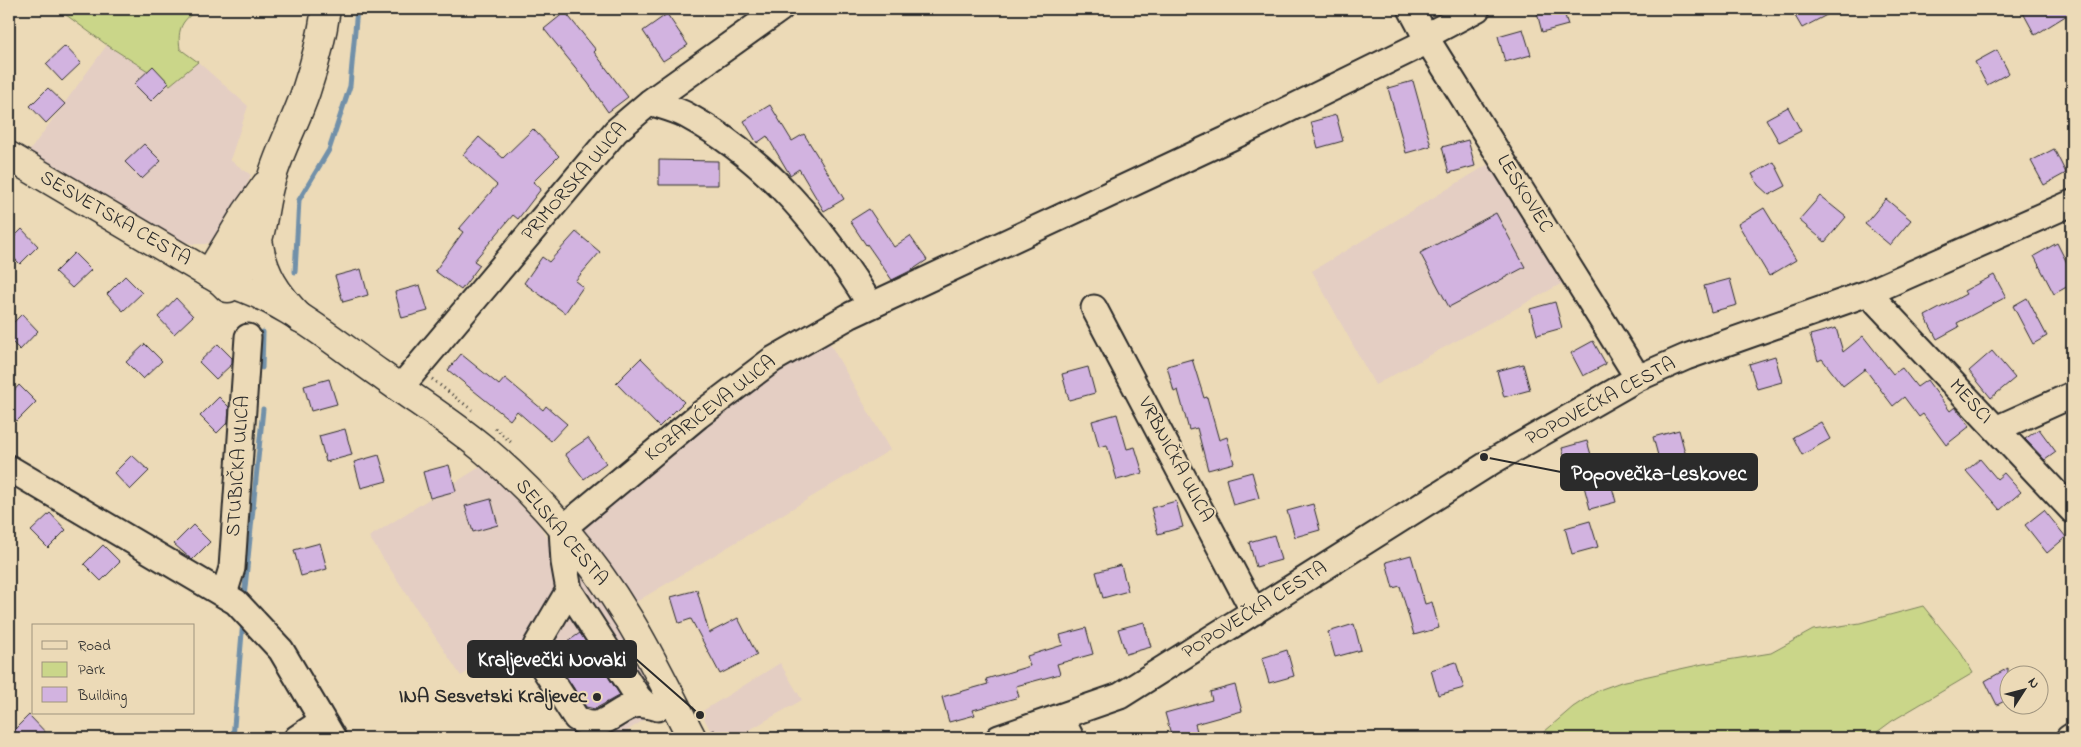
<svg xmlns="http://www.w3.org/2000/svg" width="2081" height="747" font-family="'Indie Flower',sans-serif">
<rect width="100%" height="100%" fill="#ecdab7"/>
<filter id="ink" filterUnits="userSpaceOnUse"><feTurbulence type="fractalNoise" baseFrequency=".02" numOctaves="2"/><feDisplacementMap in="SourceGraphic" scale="10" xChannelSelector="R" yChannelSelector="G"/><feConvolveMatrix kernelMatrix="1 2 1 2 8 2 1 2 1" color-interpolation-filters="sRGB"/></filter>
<g filter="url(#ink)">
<path fill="#e4cec3" d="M107,45L170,85L198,62L248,106L230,160L251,175L230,225L217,240L205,244H193L175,239L28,153Z
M1497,159L1570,279L1375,385L1312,271Z
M829,342L890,450L631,605L576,531L712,416L789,359Z
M483,465L537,522L547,537L556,558L571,547L659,692L653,714L616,738H573L513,643L461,676L369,537Z
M780,663L802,700L735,738H714L701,712Z"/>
<path fill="#cad689" stroke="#7a805a" d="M58,9H199C182,20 177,28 180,49L198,62L170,85L107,45Z
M1923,606L1961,653L1973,673L1892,721L1869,738H1537L1573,707L1599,690L1621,682L1703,664L1771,653L1813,630L1860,623Z"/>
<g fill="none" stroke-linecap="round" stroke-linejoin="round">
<path stroke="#7190a9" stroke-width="5" d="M295,272L299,200L329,150L350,86L357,9
M262,368L263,332
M244,598L263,409
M233,738L243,621"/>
</g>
<path fill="#d2b3e0" stroke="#2b2b2b" d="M1536,9H1563L1568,25L1542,32Z
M1791,9H1838L1802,28Z
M2021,9H2072V12L2035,35Z
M565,12L596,50L594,52L628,97L608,112L588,83L544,29Z
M667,14L688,45L663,61L643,31Z
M1523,29L1531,55L1505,62L1498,36Z
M65,46L81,63L62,81L46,64Z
M1997,50L2009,73L1987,85L1975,62Z
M153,66L169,83L151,101L134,84Z
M1413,81L1431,146L1406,153L1388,88Z
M48,88L65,104L46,123L30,106Z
M770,105L792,141L804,134L844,199L824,211L799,169L790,175L767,136L757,143L744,121Z
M1788,107L1801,131L1779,142L1766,119Z
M1336,115L1343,141L1318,148L1311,122Z
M533,129L559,156L533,182L541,189L518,219L513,215L474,261L480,265L461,290L435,271L463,232L459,229L497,185L463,155L479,137L503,158Z
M1468,140L1475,166L1449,173L1442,147Z
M144,144L161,161L142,179L125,162Z
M2054,149L2066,173L2044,185L2031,161Z
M659,160L718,161V185H659Z
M1774,162L1786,186L1769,195L1758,185L1752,174Z
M1820,196L1846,217L1825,242L1799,220Z
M1886,199L1911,220L1890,245L1865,224Z
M1764,208L1796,260L1769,276L1738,224Z
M869,209L894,247L910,236L927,260L912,270L892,280L867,244L866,245L850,221Z
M1496,213L1525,267L1449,307L1420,253Z
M22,229L38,246L20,264L9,253V242Z
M576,232L600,252L575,281L583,287L565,313L524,283L542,257L549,262Z
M2057,243L2072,273V284L2054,294L2034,256Z
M74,253L91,270L72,288L55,272Z
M361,269L368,295L343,302L335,276Z
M1994,275L2006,297L1957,323L1959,327L1937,339L1925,316L1966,294L1964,291Z
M125,276L142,293L123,311L107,294Z
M1730,279L1737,305L1711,312L1704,286Z
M420,285L428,311L402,318L395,292Z
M176,298L193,316L174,334L158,317Z
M2027,298L2047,336L2033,344L2013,306Z
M1555,302L1562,328L1537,335L1530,309Z
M22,314L38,331L20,350L9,339V327Z
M1836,328L1843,352L1863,336L1893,374L1902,368L1917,387L1927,380L1950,411L1955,407L1970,426L1946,445L1923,414L1919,417L1904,397L1893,406L1865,369L1843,386L1822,359L1818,361L1810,335Z
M1593,341L1606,364L1583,376L1571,353Z
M145,344L162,361L143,379L126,362Z
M218,344L232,358V364L216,379L199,362Z
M1992,351L2015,378L1991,398L1969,371Z
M461,354L499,385L505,378L543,410L546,406L567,424L551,441L517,411L510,420L448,370Z
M1775,356L1782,382L1757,389L1749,364Z
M641,358L684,402L659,427L616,383Z
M1192,359L1204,398L1207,397L1219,440L1227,437L1234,463L1208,470L1197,428L1189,430L1178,390L1174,392L1167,366Z
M1523,364L1530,390L1504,397L1497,371Z
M1088,367L1095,393L1069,400L1062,374Z
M329,379L337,404L311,411L304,386Z
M19,385L36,402L17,421L9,413V396Z
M219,397L229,407L228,422L217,433L200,416Z
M1117,414L1127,449L1135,447L1143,473L1117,480L1107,445L1099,447L1092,421Z
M1821,422L1830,439L1802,455L1793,437Z
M345,429L352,455L326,462L319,436Z
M2039,429L2056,452L2045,460L2025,439Z
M1679,430L1686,456L1660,463L1653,437Z
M588,438L606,463L584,479L565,454Z
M1587,441L1598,479L1609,476L1616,502L1590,509L1580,471L1569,474L1562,448Z
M132,455L149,471L130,490L114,473Z
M379,455L387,481L361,488L354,462Z
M1980,459L1997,479L2004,473L2021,492L2000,510L1966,471Z
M449,465L456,491L430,498L423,472Z
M1252,472L1259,498L1233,505L1226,479Z
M491,499L498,525L473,532L465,506Z
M1176,501L1183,527L1158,534L1151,508Z
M1313,504L1320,530L1295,537L1287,511Z
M2044,510L2066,537L2047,553L2025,525Z
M50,513L66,530L48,548L31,531Z
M1590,521L1598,547L1572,554L1565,528Z
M193,525L210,542L192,560L174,544Z
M1274,535L1281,560L1256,567L1249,542Z
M320,543L327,569L301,576L294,550Z
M103,545L120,562L101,581L84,564Z
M1411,555L1425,604L1432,602L1439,628L1414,635L1400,586L1393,588L1386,562Z
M1121,565L1128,591L1103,598L1096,572Z
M697,590L709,633L738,618L757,655L720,674L691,619L679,623L671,597Z
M1144,622L1151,647L1126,654L1118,629Z
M1354,624L1361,650L1335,657L1328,632Z
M1086,628L1093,654L1057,664L1060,674L1016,686L1019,697L973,710L975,715L949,722L942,697L988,684L986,679L1030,666L1027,656L1063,645L1060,635Z
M580,633L620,695L595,709L586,707L551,653Z
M1287,650L1294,676L1269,683L1262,658Z
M1456,662L1464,688L1438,695L1431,670Z
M2008,668V699L1997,705L1985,681Z
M1235,685L1242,711L1195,724L1197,731L1172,738L1165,713L1212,700L1210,692Z
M29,715L51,738H9V735Z"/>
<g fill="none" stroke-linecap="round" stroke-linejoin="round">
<g stroke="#2b2b2b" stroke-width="29">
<path id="minor" d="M1411,9L1428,41L1638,378
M1426,36L1477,9
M650,102C661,106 675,109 686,115C767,159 822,227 870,304
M1868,293L2072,510
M1094,308L1254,612
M400,388L616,131L650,102L780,9
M1996,429L2072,395
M9,468L236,602L281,650L333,738
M569,590L536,646V656L576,718C600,735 612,712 634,705C643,703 650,706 658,708
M224,594L232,568L248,337
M645,704L638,697L569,590L564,562L562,529L698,416L772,360L851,315L1230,138L1428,41
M1061,718L1071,738
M297,738L322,721
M999,738L1120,696L1491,462L1638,378L1686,357L1868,293L2072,203
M2069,738L2072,736"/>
</g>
<g stroke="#2b2b2b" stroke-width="31">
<path id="major" d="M9,156L221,281L228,288
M221,281C281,296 330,339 380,374C415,400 453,423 487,452C541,498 591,557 628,618C652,657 671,698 692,738"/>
</g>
<g stroke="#2b2b2b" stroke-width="31">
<path id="highway" d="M258,240C263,274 276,293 300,318
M209,274L246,213L266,185
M221,281C235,276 245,268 252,254C264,231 263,204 271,180C280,149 296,121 306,91C315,64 322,37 326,9"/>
</g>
<path stroke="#2b2b2b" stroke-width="3" stroke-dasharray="1 4" stroke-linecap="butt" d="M432,379L472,410
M495,428L513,444
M713,730L717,738"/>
<use href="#minor" stroke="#ecdab7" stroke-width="25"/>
<use href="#major" stroke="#ecdab7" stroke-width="28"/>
<use href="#highway" stroke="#ecdab7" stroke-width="28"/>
</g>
</g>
<circle fill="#2b2b2b" stroke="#ecdab7" stroke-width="2" cx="597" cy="697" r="5"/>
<g text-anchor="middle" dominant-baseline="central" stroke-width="4" stroke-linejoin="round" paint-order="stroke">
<g font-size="20" fill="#2b2b2b" stroke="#ecdab7">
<text transform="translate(575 182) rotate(-49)">PRIMORSKA ULICA</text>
<text transform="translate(1524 194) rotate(58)">LESKOVEC</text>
<text transform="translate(115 219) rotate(30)">SESVETSKA CESTA</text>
<text transform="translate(1601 402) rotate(-28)">POPOVEČKA CESTA</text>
<text transform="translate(1970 402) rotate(47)">MESCI</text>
<text transform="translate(711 409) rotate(-38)">KOZARIĆEVA ULICA</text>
<text transform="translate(1175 460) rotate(62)">VRBNIČKA ULICA</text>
<text transform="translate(239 466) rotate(-86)">STUBIČKA ULICA</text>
<text transform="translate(561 533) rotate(50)">SELSKA CESTA</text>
<text transform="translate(1255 611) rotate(-32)">POPOVEČKA CESTA</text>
</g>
<g font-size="20" font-weight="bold" fill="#2b2b2b" stroke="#ecdab7" text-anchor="end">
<text x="587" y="697">INA Sesvetski Kraljevec</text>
</g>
</g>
<path fill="none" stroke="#2b2b2b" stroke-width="2" d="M1484 457L1561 472M700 715L636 659"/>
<g fill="#2b2b2b" stroke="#ecdab7" stroke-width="2">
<circle cx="1484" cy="457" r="5"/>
<circle cx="700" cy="715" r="5"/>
</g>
<g fill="#2b2b2b" stroke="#2b2b2b" stroke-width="2">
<rect x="1561" y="454" width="196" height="36" rx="5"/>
<rect x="468" y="641" width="168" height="36" rx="5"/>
</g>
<g font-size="21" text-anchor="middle" font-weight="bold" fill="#fff">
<text x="1659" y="480">Popovečka-Leskovec</text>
<text x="552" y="666">Kraljevečki Novaki</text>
</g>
<rect width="2081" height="747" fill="none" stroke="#ecdab7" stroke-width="30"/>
<rect x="15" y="15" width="2051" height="717" fill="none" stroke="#2b2b2b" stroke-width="2" filter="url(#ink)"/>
<rect x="32" y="624" width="162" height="90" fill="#ecdab7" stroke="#9f947f"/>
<rect x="42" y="641" width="25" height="8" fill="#ecdab7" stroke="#9f947f"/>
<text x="78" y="650" font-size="15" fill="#2b2b2b">Road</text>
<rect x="42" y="662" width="25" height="15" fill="#cad689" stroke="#9f947f"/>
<text x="78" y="674" font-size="15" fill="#2b2b2b">Park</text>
<rect x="42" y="687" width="25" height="15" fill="#d2b3e0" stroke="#9f947f"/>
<text x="78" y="700" font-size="15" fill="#2b2b2b">Building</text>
<g transform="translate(2024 690) rotate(54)"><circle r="24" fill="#ecdab7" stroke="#9f947f"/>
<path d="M0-4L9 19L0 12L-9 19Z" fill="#2b2b2b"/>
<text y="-8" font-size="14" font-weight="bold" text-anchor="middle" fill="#2b2b2b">N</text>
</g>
</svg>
